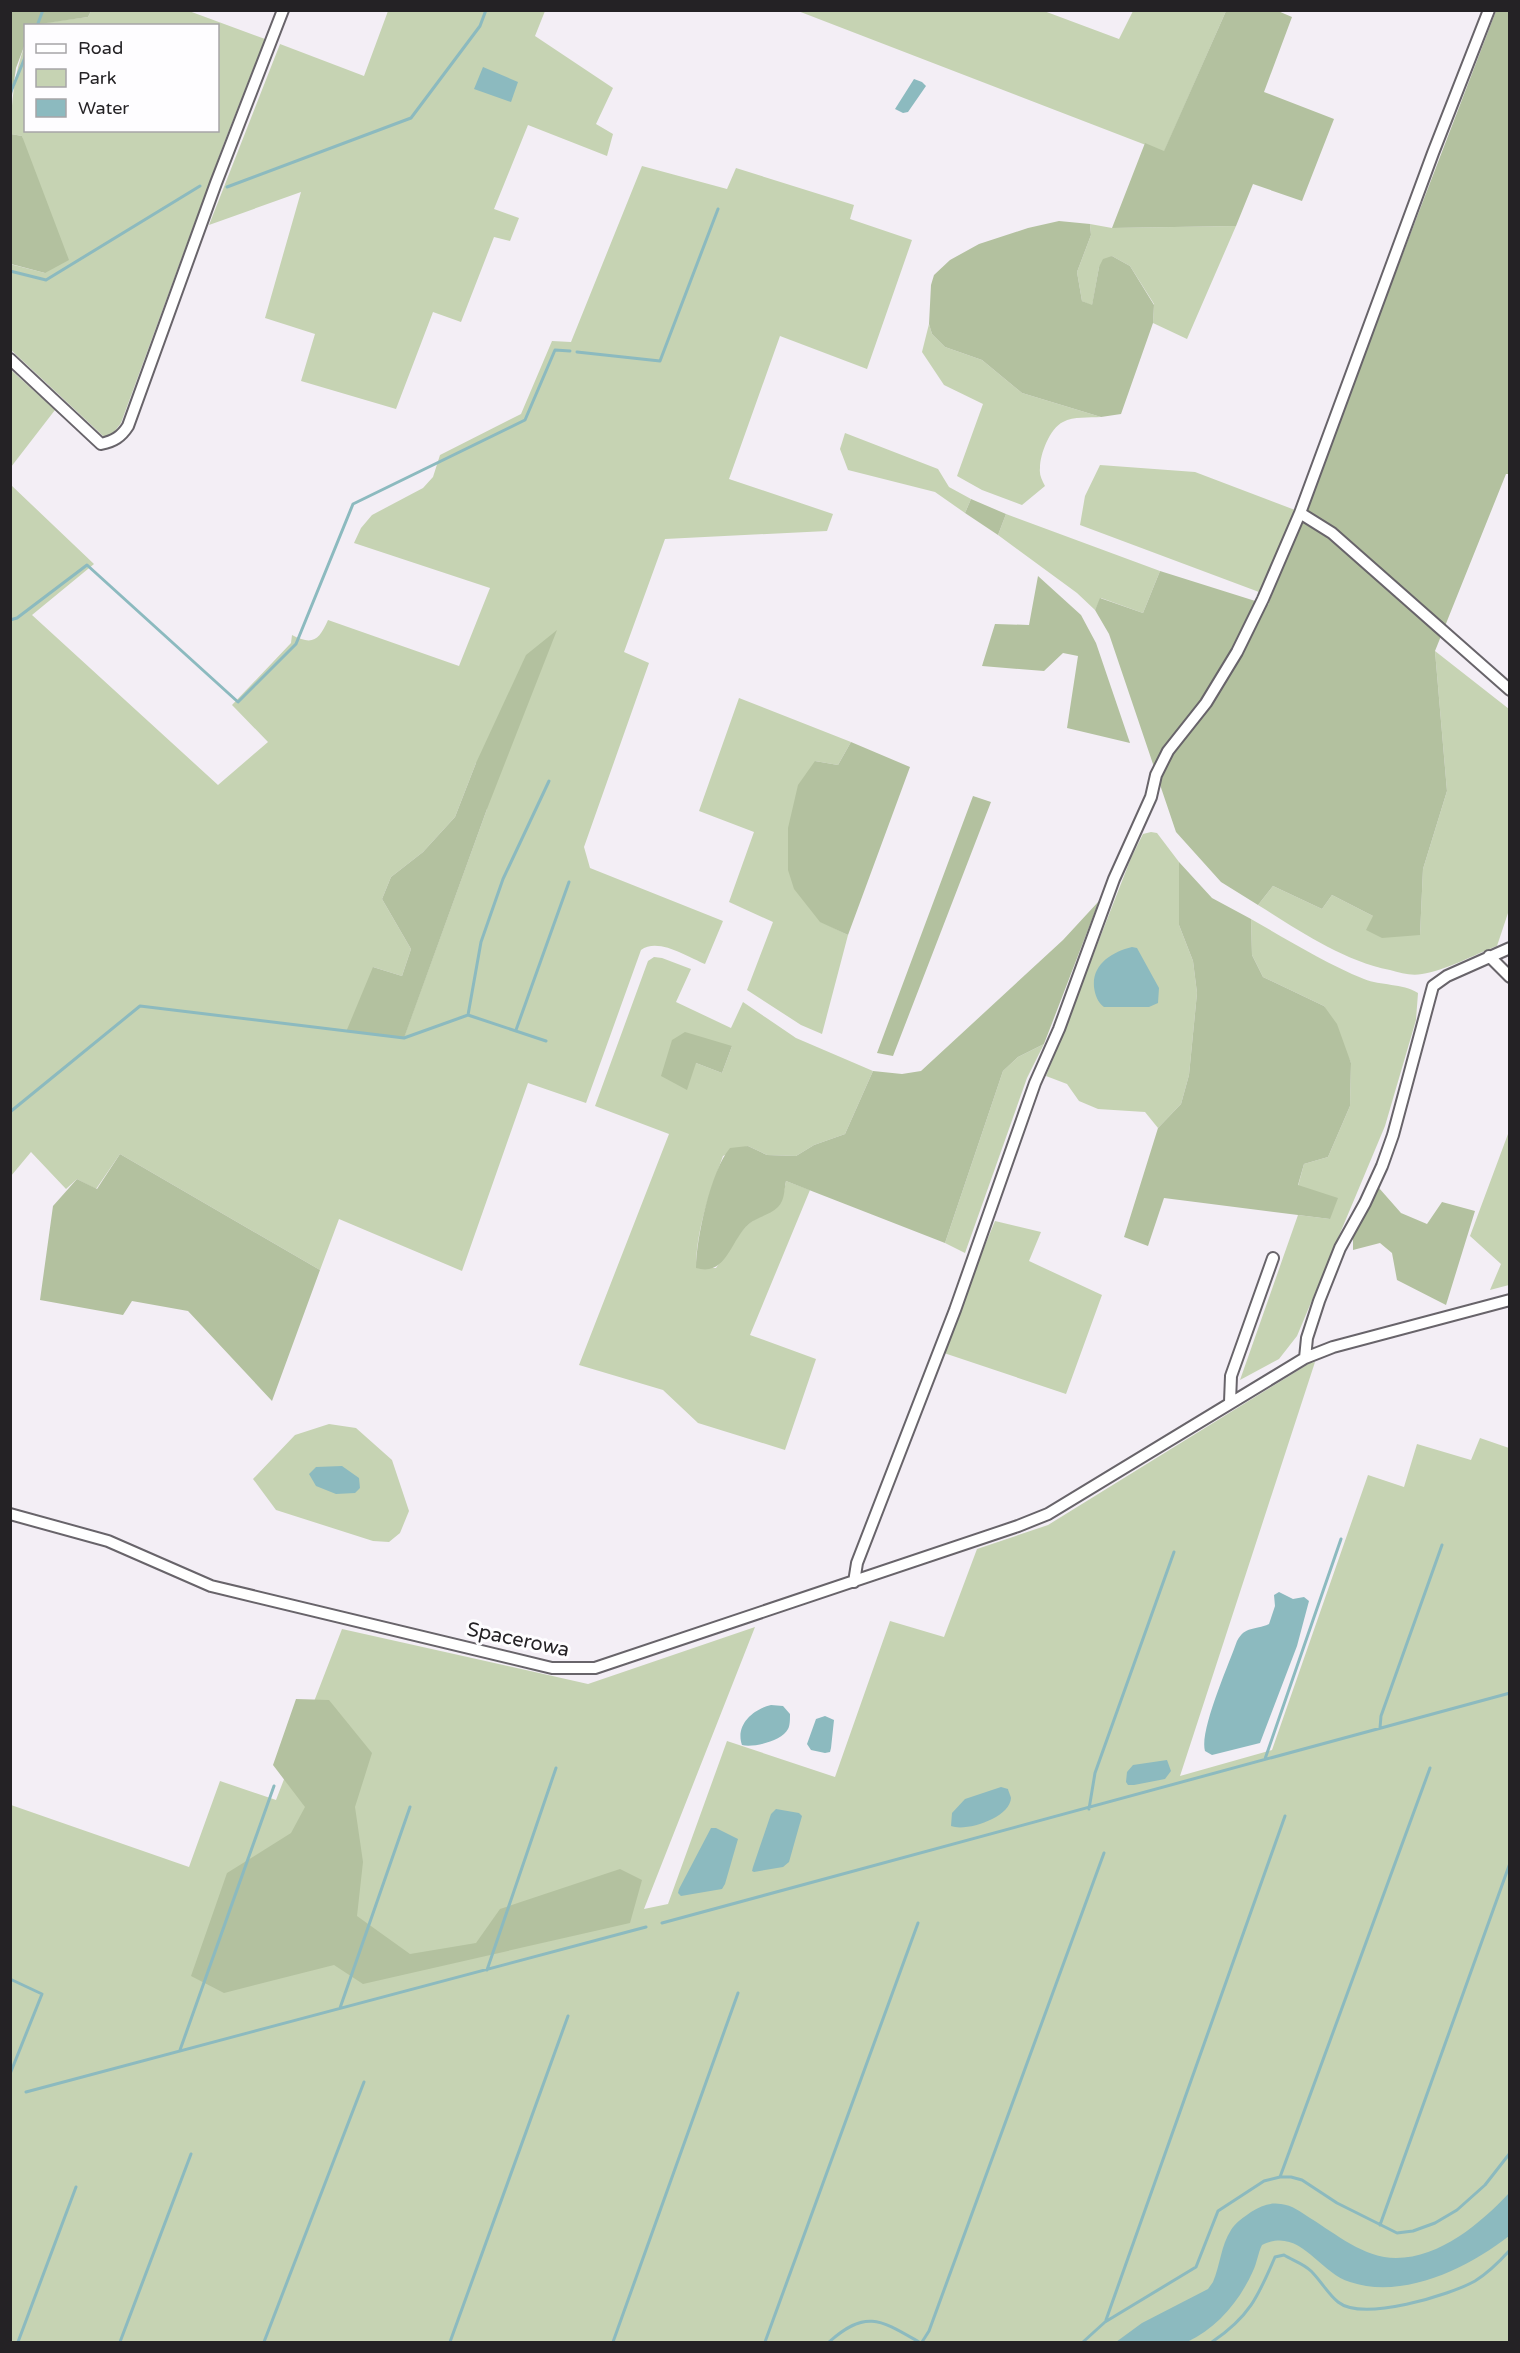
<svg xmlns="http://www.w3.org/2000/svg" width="1520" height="2353" font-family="'Varela Round',sans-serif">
<rect width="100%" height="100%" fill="#f3eef5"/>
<path fill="#c6d3b3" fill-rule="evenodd" d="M91,11H189L265,39L224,143L121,423L111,436H103L11,350L10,264L45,273L22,136L11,134C11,102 14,75 25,44L26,130H218V26L33,25L34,24L88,17Z
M388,11H545L535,36L613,88L596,124L613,134L607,156L528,125L494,209L519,218L510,241L494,237L461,322L433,312L396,409L301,381L315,334L265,318L301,192L209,225L280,44L364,76Z
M798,11H1044L1119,39L1133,11H1226L1164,152Z
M642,166L727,189L736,168L854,205L850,219L912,240L867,369L780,336L729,479L833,514L827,531L665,539L624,652L649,663L584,847L590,868L723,921L705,964C688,957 658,937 641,950L586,1103L528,1083L462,1271L339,1219L320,1270L120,1154L96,1189L77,1179L66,1189L31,1152L11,1176V485L94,564L32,615L218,785L268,742L232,705L291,643L292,635C313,646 319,640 328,620L459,666L490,588L354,543L361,528L372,515L423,488L433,477L440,455L521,414L552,341L571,342ZM476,763L487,809L404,1037L373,967L402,976L411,949L382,899L391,877L423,852L455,817Z
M1090,224L1112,228L1236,226L1187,339L1153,323L1154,304L1130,266L1112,256L1099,267L1092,306L1082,301L1077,272L1091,235Z
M929,324L932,334L945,347L982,360L1022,393L1101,417C1089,418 1074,416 1063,422C1050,428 1040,454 1040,468C1039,475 1042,480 1045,486L1022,505L982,490L957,476L983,404L944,385L922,352Z
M10,369L55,410L11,467H10Z
M845,433L938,469L949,487L971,499L965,513L935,492L848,470L840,449Z
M1100,465L1195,472L1295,510L1259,592L1080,525L1085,496Z
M1006,514L1160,571L1143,613L1101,598L1095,610L1077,593L998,535Z
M1435,651L1509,709V910L1497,946C1476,954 1444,971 1422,974C1411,976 1401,973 1390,970C1341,960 1300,931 1258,905L1273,886L1322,909L1332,895L1373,916L1420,935L1423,869L1447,791Z
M739,698L851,742L838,765L815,761L820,921L848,935L822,1034L801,1025L747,990L773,922L729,902L754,832L699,811Z
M1151,832L1157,833L1179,862V925L1193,961L1197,993L1189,1075L1181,1104L1158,1128L1145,1112L1098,1109L1079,1101L1067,1084L1046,1076L1131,858L1143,834Z
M1251,919C1288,940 1325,963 1364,979C1381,986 1402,983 1418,993L1416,1020L1385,1126L1297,1336L1279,1359L1240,1380L1298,1215L1330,1219L1298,1186L1304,1164L1328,1157L1350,1106L1351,1063L1324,1006L1263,977L1252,955Z
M654,957L662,958L691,969L676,1002L731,1028L743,1002L796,1038L873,1071L845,1134L814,1145L796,1156L767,1155L748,1146L723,1156C710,1192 696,1230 696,1268H716C725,1256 738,1232 750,1223C774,1205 780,1217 786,1181L810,1190L750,1335L816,1359L785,1450L698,1423L663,1390L579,1365L669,1134L595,1106L648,961ZM732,1046L722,1073L696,1063Z
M1044,1044L1027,1078L965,1253L945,1243L1003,1071L1018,1057Z
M1508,1134L1509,1285L1490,1290L1501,1264L1470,1236Z
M995,1221L1041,1232L1029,1261L1102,1295L1066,1394L941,1352Z
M1315,1362L1180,1776L1272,1750L1368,1475L1404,1487L1417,1444L1471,1460L1480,1438L1509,1448V2342H11V1805L189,1867L220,1781L276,1800L342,1629L588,1684L755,1627L644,1909L668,1904L727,1741L835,1777L890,1621L944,1637L977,1549L1048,1525L1310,1363Z
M329,1424L356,1428L392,1460L409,1511L400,1533L389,1542L373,1541L276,1510L253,1479L295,1435Z"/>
<path fill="#b3c19f" d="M11,10L91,11L88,17L26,26L25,44L16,68L11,102Z
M1226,11H1278L1292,17L1264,92L1334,119L1302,201L1253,184L1236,226L1112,228L1145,143L1164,151Z
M1496,11H1509V474H1506L1435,651L1447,791L1423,869L1420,935L1382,938L1366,930L1373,916L1332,895L1322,909L1273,886L1258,905L1221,882L1176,832L1109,634L1095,610L1100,598L1143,613L1160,571L1268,605Z
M11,134L22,136L69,260L45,273L11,264Z
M1059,221L1090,224L1091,235L1077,272L1082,301L1092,305L1099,267L1103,259L1112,256L1130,266L1154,305L1153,323L1121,414L1101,417L1022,393L982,360L945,347L932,334L929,324L931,285L934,275L950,260L979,244L1028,228Z
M971,499L1006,514L998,535L965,513Z
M1038,576L1081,615L1096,643L1130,743L1067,728L1078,656L1063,653L1044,671L982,666L995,624L1029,625Z
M557,630L487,809L404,1038L346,1032L373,967L402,976L411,949L382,899L391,877L423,852L455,817L476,763L526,655Z
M851,742L910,767L848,935L820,922L794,889L788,870V828L798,785L815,761L838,765Z
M973,796L991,802L893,1056L877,1053Z
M1179,862L1212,898L1251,919L1252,955L1263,977L1324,1006L1337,1024L1351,1063L1350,1106L1328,1157L1304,1164L1298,1185L1338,1198L1330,1219L1164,1198L1148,1246L1124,1237L1158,1128L1181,1104L1189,1075L1197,993L1193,961L1179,925Z
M1099,901L1044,1044L1018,1057L1003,1071L945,1243L786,1181C784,1190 785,1200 778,1207C770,1215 757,1217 749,1224C730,1240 727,1277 696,1268C696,1239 711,1170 730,1148L748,1146L767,1155L796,1156L814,1145L845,1134L873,1071L902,1074L921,1071L1063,940Z
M685,1032L732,1046L722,1073L696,1063L687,1090L661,1076L672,1040Z
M120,1154L320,1270L272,1401L188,1311L132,1301L123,1315L40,1300L53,1206L77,1179L97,1189Z
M1379,1188L1401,1213L1427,1224L1442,1202L1475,1211L1446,1305L1397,1280L1392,1253L1380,1243L1353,1250V1234Z
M296,1699L329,1700L372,1753L355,1807L363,1862L357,1916L410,1954L476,1943L500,1909L620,1869L642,1880L630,1923L363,1984L334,1965L224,1993L191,1976L227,1873L291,1833L305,1807L273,1765Z"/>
<path fill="#8cbabf" d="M483,67L518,82L511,102L474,89Z
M914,79L922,82L926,86L908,112L903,113L895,109Z
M1132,947L1137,948L1159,988L1158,1003L1149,1007H1104C1098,1003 1095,995 1094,987C1092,964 1112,952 1132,947Z
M342,1466L359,1478L360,1488L355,1493L336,1494L316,1486L309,1474L316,1467Z
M1279,1592L1293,1599L1304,1597L1309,1601L1297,1646L1260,1743L1212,1755L1205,1751C1199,1731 1229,1664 1237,1641C1246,1625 1254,1631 1269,1624L1275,1606L1274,1595Z
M771,1705L783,1706L790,1714C790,1719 790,1726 788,1729C782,1741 753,1748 742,1745C735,1725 753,1709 771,1705Z
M825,1716L834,1720L831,1748L830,1752L825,1753L811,1750L807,1744L816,1719Z
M1167,1760L1171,1771L1165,1779L1134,1785H1128L1126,1782L1127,1772L1133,1765Z
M1001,1787L1008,1789C1008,1790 1011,1797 1011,1798C1010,1818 966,1832 951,1826L952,1813L965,1799Z
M776,1809L799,1813L802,1816L789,1862L783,1867L754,1872L752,1871L753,1867L771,1814Z
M711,1828H716L738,1839L725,1884L722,1889L681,1896L678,1893L679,1889Z
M1509,2193V2236C1468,2268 1403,2300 1350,2282C1318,2272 1300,2226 1262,2245C1258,2253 1257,2263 1253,2271C1239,2302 1217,2328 1187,2342H1116L1142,2323L1208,2289L1213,2282C1220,2266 1221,2245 1231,2230C1235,2223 1244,2217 1251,2212C1261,2206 1270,2202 1281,2204C1292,2205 1301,2212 1310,2218C1336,2234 1364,2258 1396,2258C1440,2258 1481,2223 1509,2193Z"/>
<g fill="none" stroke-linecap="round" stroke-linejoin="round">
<path stroke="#8cbabf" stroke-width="3" d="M37,26L43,10
M10,94L26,55
M227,187L411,118L480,26L486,10
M10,271L46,280L200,186
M577,352L660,361L718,209
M10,620L17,618L87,565L238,702L296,644L353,504L525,420L555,350L570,351
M468,1015L481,942L503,879L549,781
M516,1030L569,882
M10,1112L140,1006L404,1038L468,1015L546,1041
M1380,1728L1381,1716L1442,1545
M1265,1759L1341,1539
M1089,1809L1095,1773L1174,1552
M662,1923L1510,1693
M487,1970L556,1768
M10,1979L42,1994L10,2074
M340,2008L410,1807
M180,2050L274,1786
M26,2092L646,1927
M1280,2177L1430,1768
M1380,2225L1510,1863
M1106,2320L1285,1816
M18,2342L76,2187
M120,2342L191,2154
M264,2342L364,2082
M450,2342L568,2016
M613,2342L738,1993
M765,2342L918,1923
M829,2342C866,2309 881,2320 919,2342
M922,2342L929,2331L1104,1853
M1083,2342L1105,2322L1196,2267L1218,2211L1264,2181L1280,2177H1291L1302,2180L1337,2203L1397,2233L1413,2231L1435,2223L1457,2210L1485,2185L1510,2153
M1212,2342C1249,2317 1258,2297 1275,2257L1284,2255C1292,2260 1304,2264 1311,2271C1321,2281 1328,2294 1338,2302C1363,2322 1450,2295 1475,2281C1488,2273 1500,2261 1510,2250"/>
<g stroke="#68646a" stroke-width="14">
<path id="minor" d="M10,359L101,444C114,441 121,437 128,426L216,183L283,10
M1300,513L1332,533L1510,690
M1489,956L1510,977
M1305,1358L1307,1338L1319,1301L1340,1248L1365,1203L1382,1166L1393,1135L1433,986L1447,976L1510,948
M1230,1402L1231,1376L1273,1258
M10,1514L108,1541L211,1586L552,1668H595L1018,1526L1048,1514L1305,1358L1333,1347L1510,1300
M854,1582L857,1563L955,1310L1035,1083L1059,1029L1114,879L1151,797L1156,775L1168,751L1206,703L1237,652L1263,599L1300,513L1433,153L1489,10"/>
</g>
<use href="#minor" stroke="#fff" stroke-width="10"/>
</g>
<g text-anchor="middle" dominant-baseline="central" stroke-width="6" stroke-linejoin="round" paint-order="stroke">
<g font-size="20" fill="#242225" stroke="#fefdff">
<text transform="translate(518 1640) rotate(12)">Spacerowa</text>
</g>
</g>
<rect width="1520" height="2353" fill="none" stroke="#242225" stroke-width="24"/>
<rect x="24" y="24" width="195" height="108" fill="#fefdff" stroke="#a7a5a8" stroke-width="1.5"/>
<rect x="36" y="44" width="30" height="9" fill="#ffffff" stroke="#a7a5a8" stroke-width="1.5"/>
<text x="78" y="54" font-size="18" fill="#242225">Road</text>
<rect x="36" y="69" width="30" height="18" fill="#c6d3b3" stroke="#a7a5a8" stroke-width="1.5"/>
<text x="78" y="84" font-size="18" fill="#242225">Park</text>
<rect x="36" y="99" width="30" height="18" fill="#8cbabf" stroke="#a7a5a8" stroke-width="1.5"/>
<text x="78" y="114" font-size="18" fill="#242225">Water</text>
</svg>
